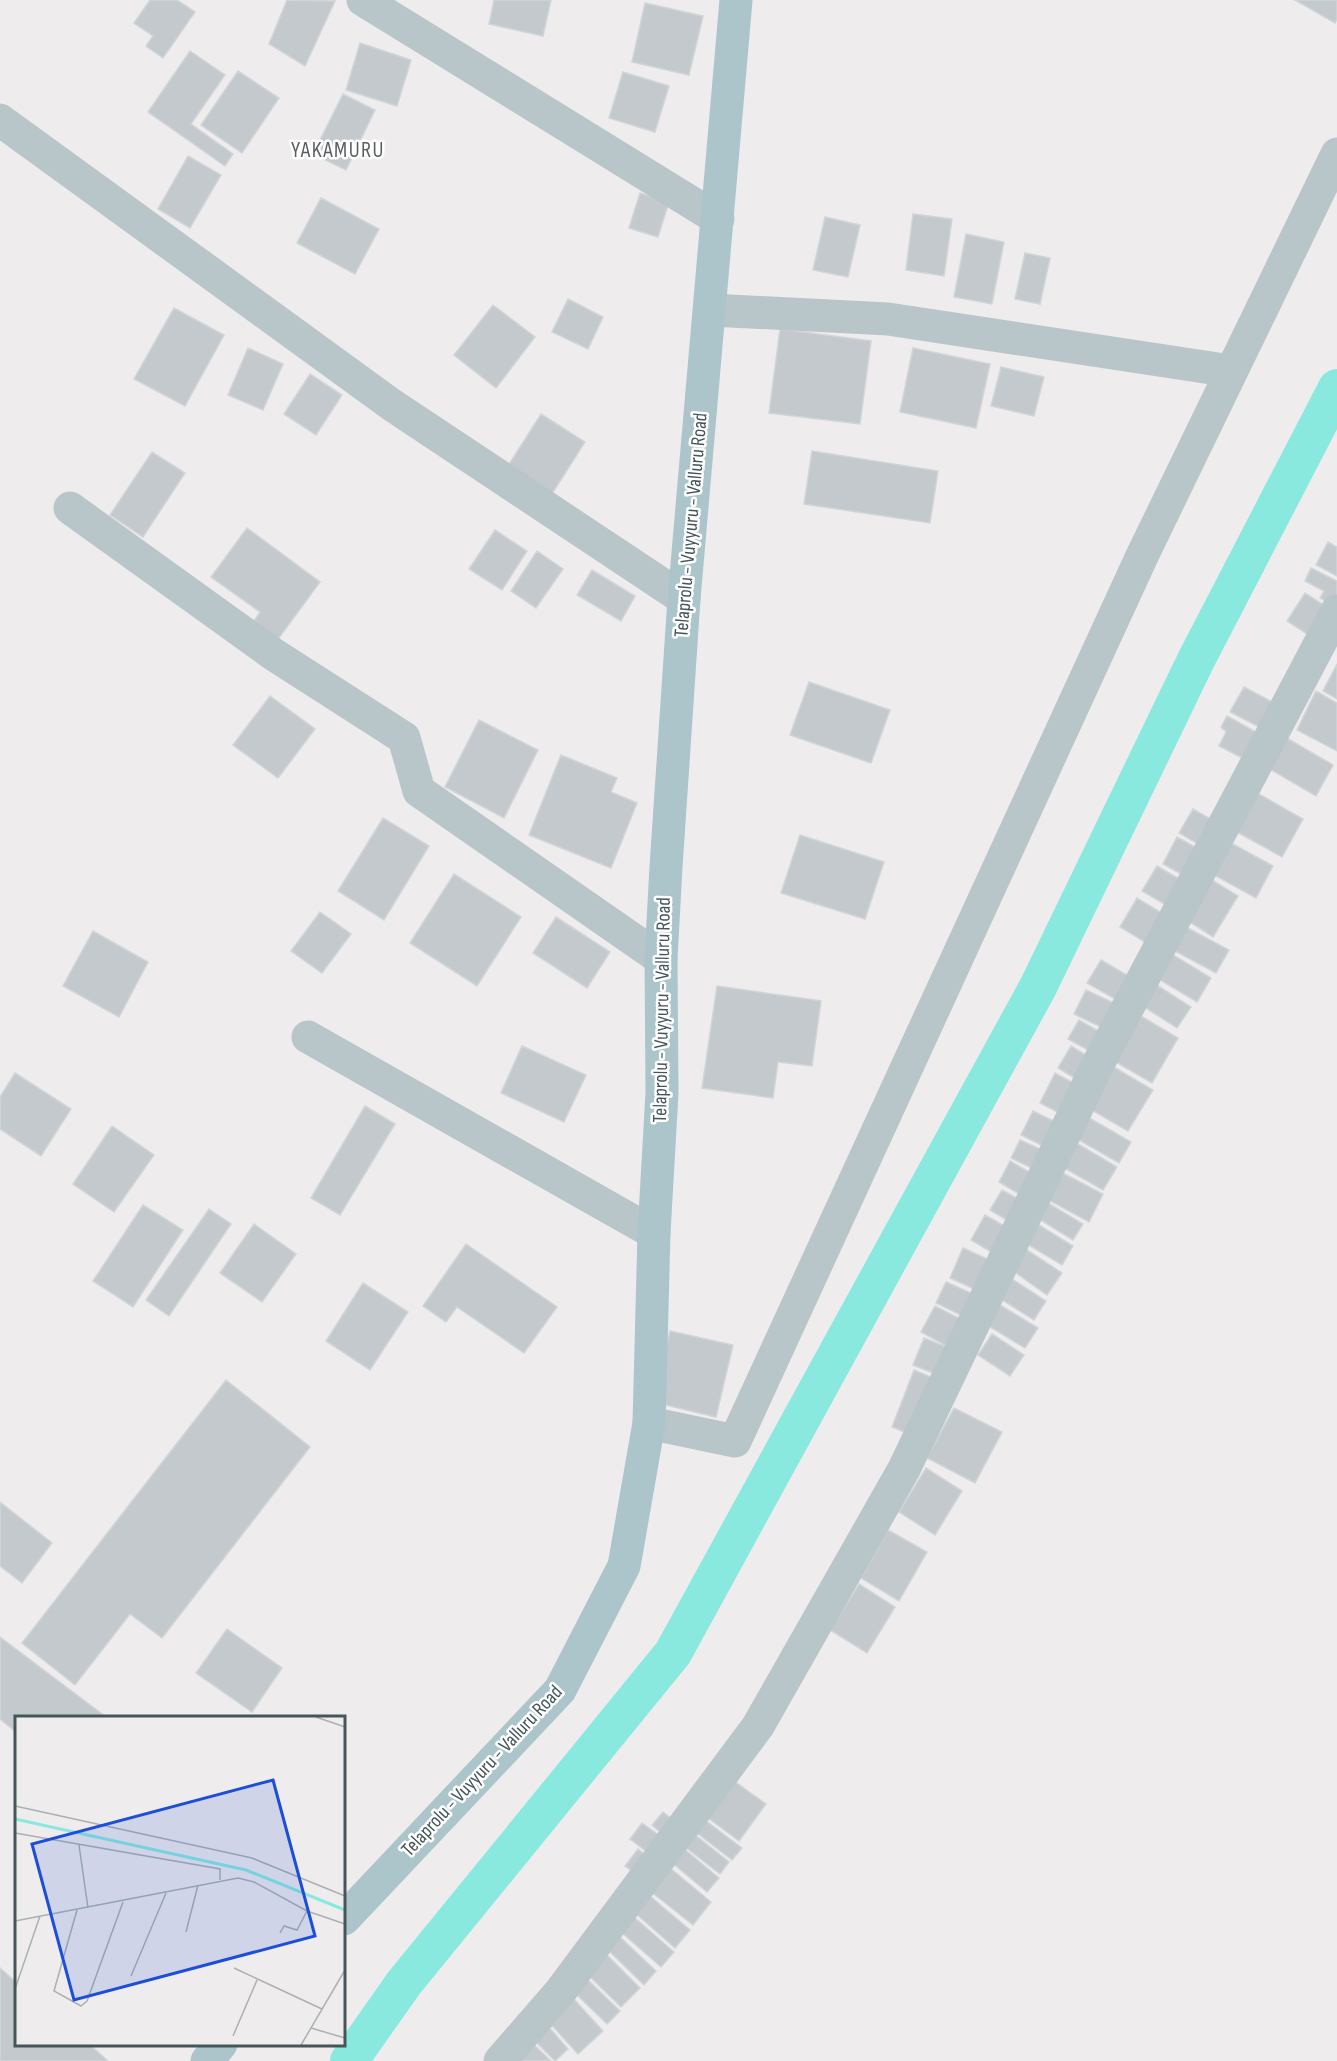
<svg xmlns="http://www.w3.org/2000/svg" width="1337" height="2061" font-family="'Sofia Sans Condensed',sans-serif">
<rect width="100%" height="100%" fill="#efeced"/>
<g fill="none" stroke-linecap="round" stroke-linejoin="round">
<path stroke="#89e9de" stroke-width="38" d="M349,2061L404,1983L673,1653L1038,987L1196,660L1337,388"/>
</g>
<path fill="#c3c9cc" stroke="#d0d5d8" stroke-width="1.5" d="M150,0H177L195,12L163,58L146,46L153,36L134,23Z
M287,0L335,1L305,66L269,44Z
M494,0H551L543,36L489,24Z
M1295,0H1337V19L1335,23Z
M645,3L703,16L689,75L632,62Z
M360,43L411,60L397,106L346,90Z
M190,51L225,75L191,124L233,154L225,166L148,112Z
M238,71L279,98L242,153L201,125Z
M623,72L669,86L655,132L609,118Z
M343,94L375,110L346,170L313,154Z
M188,156L221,175L190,228L158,209Z
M640,193L669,202L658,237L629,228Z
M321,198L379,229L355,274L297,243Z
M913,214L952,219L944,276L906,270Z
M825,217L860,225L848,277L813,270Z
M966,234L1004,242L992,304L954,297Z
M1025,253L1050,258L1040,304L1015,299Z
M568,299L603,317L588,349L552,332Z
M493,305L535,337L496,388L454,355Z
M174,308L224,335L185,406L134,379Z
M780,329L871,341L860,424L769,413Z
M248,348L283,364L263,410L228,395Z
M913,348L990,364L976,428L900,412Z
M1001,367L1044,377L1034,416L991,406Z
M310,374L342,395L316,435L284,414Z
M541,414L585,442L550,497L506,469Z
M812,451L938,471L930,523L804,504Z
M152,452L185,473L143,537L110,515Z
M247,528L320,582L276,642L252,624L260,612L211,577Z
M495,530L527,551L502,590L469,569Z
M1328,542L1337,547V576L1316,565Z
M537,551L563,569L536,608L511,591Z
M1311,568L1337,581V596L1333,605L1320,598L1324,591L1305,581Z
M592,570L635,596L621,621L577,595Z
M1305,593L1333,611L1315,639L1287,621Z
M1337,664V699L1323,691Z
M809,682L890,710L871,763L790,735Z
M1244,687L1276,704L1263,729L1230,712Z
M1316,691L1337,703V751L1297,730Z
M270,696L315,729L278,778L233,745Z
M1227,716L1263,736L1250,762L1219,746L1226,732L1221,727Z
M479,720L538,750L504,818L445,787Z
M1285,737L1333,765L1316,796L1268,768Z
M561,755L617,778L611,792L637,803L611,868L529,835Z
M1257,793L1303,819L1282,857L1235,831Z
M1193,809L1219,824L1205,848L1179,833Z
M383,818L429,846L384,920L338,891Z
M800,835L884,862L865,919L781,893Z
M1177,837L1204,852L1190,879L1163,864Z
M1231,843L1273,866L1256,898L1214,875Z
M1157,866L1186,883L1171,908L1142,891Z
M454,874L521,917L477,986L410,943Z
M1207,877L1238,896L1213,937L1182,917Z
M1137,898L1170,918L1153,947L1120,927Z
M320,912L351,934L322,973L291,951Z
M556,917L610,952L587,988L533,953Z
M1186,927L1229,950L1216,973L1173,950Z
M93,931L148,962L119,1017L63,986Z
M1170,953L1211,978L1197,1002L1155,977Z
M1101,960L1135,980L1122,1003L1087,983Z
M1152,982L1191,1007L1177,1028L1138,1003Z
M717,986L821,1001L812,1066L778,1062L773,1098L702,1088Z
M1086,990L1120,1006L1107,1030L1074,1014Z
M1141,1016L1178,1038L1152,1083L1114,1061Z
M1079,1020L1107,1036L1097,1055L1068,1039Z
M522,1046L586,1075L564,1122L501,1093Z
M1071,1046L1095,1061L1083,1083L1058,1068Z
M1112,1066L1153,1090L1128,1131L1088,1108Z
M15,1073L71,1109L41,1156L0,1129V1097Z
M1055,1073L1081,1087L1067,1117L1040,1103Z
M365,1106L395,1124L340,1215L311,1198Z
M1033,1111L1064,1126L1051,1150L1021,1135Z
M1084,1115L1131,1142L1119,1163L1072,1136Z
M112,1126L154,1155L114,1212L73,1184Z
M1020,1140L1049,1153L1040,1172L1011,1158Z
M1073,1141L1117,1167L1103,1190L1059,1165Z
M1010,1161L1038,1177L1026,1198L999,1182Z
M1057,1170L1103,1194L1089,1222L1043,1197Z
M1002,1190L1027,1204L1015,1225L990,1210Z
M1043,1200L1083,1224L1073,1240L1034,1216Z
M143,1205L183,1230L133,1307L93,1281Z
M209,1209L231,1224L169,1316L146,1300Z
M985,1215L1013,1231L998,1256L971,1240Z
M1034,1222L1073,1246L1062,1265L1022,1241Z
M254,1224L296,1254L262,1302L220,1273Z
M466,1244L557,1307L524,1353L457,1307L446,1322L423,1306Z
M963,1248L996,1263L983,1293L950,1278Z
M1024,1248L1062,1273L1047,1295L1009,1268Z
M1009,1277L1046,1301L1034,1320L996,1296Z
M946,1282L980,1297L969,1319L936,1303Z
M363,1283L408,1312L370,1370L326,1341Z
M1000,1305L1038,1328L1025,1348L987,1325Z
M935,1306L968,1323L954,1350L921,1332Z
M670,1331L733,1345L716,1417L653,1402Z
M992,1334L1024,1355L1010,1376L978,1355Z
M924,1338L954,1350L943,1377L913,1365Z
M914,1370L940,1381L917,1437L892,1427Z
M226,1380L310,1447L162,1638L130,1614L75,1685L22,1643Z
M954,1408L1002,1432L975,1483L927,1458Z
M926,1468L962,1491L935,1535L899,1512Z
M0,1502L52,1543L22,1583L0,1566Z
M888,1530L927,1552L899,1601L861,1578Z
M859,1584L895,1607L867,1653L830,1630Z
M227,1629L282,1668L252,1712L196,1673Z
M0,1637L102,1714L99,1718H16V1732L0,1719Z
M734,1781L766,1804L739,1841L707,1817Z
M663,1812L679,1825L668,1839L652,1825Z
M705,1820L742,1848L732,1860L696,1832Z
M642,1823L667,1841L655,1858L630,1839Z
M694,1834L729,1862L720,1874L684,1846Z
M682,1847L719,1878L707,1892L671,1862Z
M638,1849L651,1860L639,1876L625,1866Z
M669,1867L711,1902L693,1925L650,1891Z
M650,1896L690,1930L675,1948L635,1913Z
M634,1917L674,1952L661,1967L621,1932Z
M620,1937L656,1971L644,1985L608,1950Z
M605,1953L640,1988L621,2007L586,1973Z
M0,1968L16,1982V2044H89L108,2061H0Z
M587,1979L620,2011L607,2024L574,1992Z
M572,1997L603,2031L578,2054L547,2020Z
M547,2025L568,2049L555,2061L532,2038Z
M531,2042L551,2061H513Z"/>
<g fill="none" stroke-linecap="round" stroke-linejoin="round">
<path stroke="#b8c6c9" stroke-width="33" d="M363,0L718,219
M0,120L392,405L684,599
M711,310L888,319L1231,371
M70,508L273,654L404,738L419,791L661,959
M308,1037L654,1233
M649,1423L735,1441L1142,556L1337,154
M500,2061L560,1992L758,1726L904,1469L1097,1066L1337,611"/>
<path stroke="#acc5cb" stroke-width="33" d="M344,1919L560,1690L624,1566L649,1423L654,1233L662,1093L661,959L666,867L684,599L736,0
M207,2061L221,2044"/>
</g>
<g text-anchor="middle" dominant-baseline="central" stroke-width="5" stroke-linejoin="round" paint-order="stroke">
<g font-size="20" fill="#455659" stroke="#fff">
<text transform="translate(691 525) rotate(-85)">Telaprolu - Vuyyuru - Valluru Road</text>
<text transform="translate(662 1010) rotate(-89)">Telaprolu - Vuyyuru - Valluru Road</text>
<text transform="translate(482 1771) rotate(-47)">Telaprolu - Vuyyuru - Valluru Road</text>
</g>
<g font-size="22" letter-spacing="1.5" fill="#595f61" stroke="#fff">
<text x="338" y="150">YAKAMURU</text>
</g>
</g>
<g transform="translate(15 1716)">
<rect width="330" height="330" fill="#efeced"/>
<path fill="none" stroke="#89e9de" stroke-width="3" d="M0,103L231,154L330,194"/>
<path fill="none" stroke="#abb0b2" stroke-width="1.5" d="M301,1L330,11M0,90L237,142L330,180M0,117L205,153V164M64,129L73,192M62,194L39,275L66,290L72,285L108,186M0,205L223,162L239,166L292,195L330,208M171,216L183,169M265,217L269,210L282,214L292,195M219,252L307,293M116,260L151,177M0,273L25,200M296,312L330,322M218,320L242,264M286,329L330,254"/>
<path fill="#1d4ed8" fill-opacity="0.15" stroke="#1d4ed8" stroke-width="3" d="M258,64L300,220L59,284L17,128Z"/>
<rect width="330" height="330" fill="none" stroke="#455659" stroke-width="3"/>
</g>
</svg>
